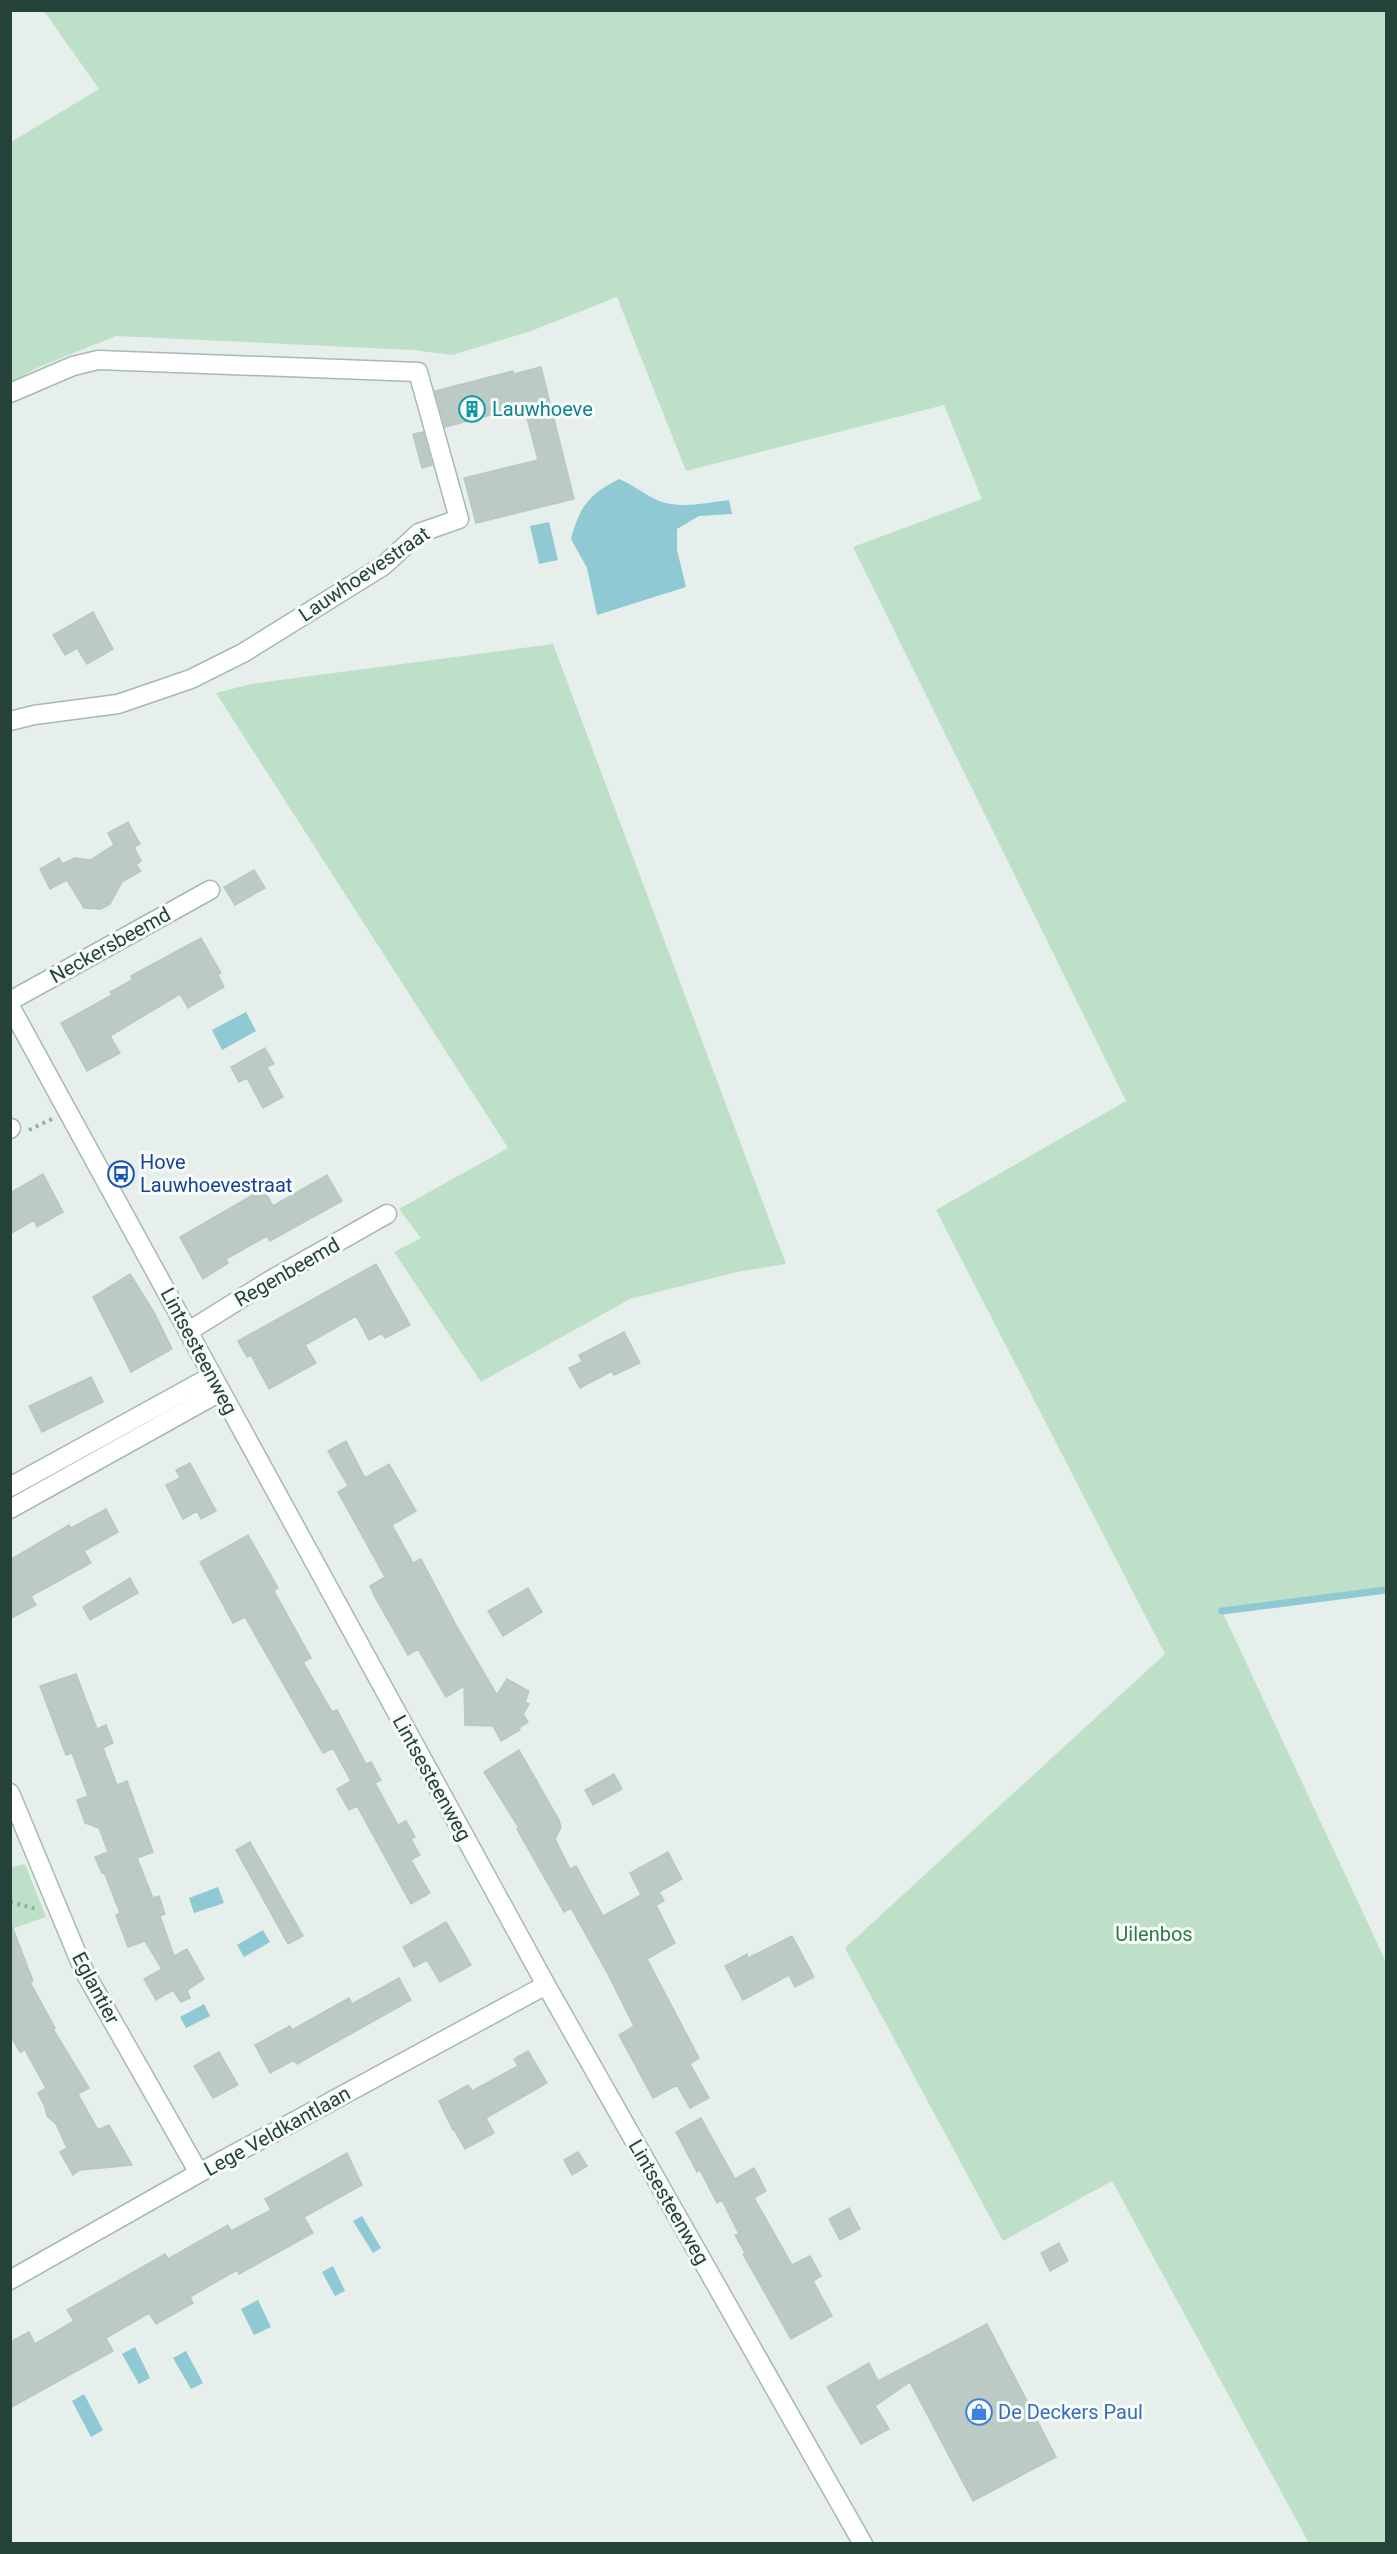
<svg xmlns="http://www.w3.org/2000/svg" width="1397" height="2554" font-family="Roboto,sans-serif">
<rect width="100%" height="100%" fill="#e6efeb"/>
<path fill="#bfe0c8" d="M44,11H1386V1590L1222,1611L1386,1962V2543H1309L1112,2181L1003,2241L845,1948L1165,1654L936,1210L1126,1101L853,547L982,499L944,405L686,471L617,297L531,331L452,355L413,350L116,336L39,367L11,382V142L99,89Z
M553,644L786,1264L737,1272L630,1299L481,1382L394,1252L421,1238L399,1209L508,1148L216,693L251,684Z
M25,1864L46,1917L11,1929V1867Z"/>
<path fill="#8ec9d4" d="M619,479C631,484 640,491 651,497C675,511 703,503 729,500L732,514L699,516L677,529V550L686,587L597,615L587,568L571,539C580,506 588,495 619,479Z
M549,522L558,560L539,564L530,526Z
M246,1012L256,1031L222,1050L212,1030Z
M218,1887L224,1903L194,1913L189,1898Z
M263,1930L270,1942L244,1957L237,1945Z
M204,2004L210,2016L186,2028L180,2017Z
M362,2216L381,2248L373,2253L353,2221Z
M333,2266L345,2291L335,2296L322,2272Z
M258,2300L271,2327L254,2335L241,2309Z
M135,2347L150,2378L139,2384L122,2354Z
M186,2351L203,2383L191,2389L173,2358Z
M84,2394L103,2430L91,2437L72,2401Z"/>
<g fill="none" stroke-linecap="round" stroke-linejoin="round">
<path stroke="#8ec9d4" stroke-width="7" d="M125,1435L164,1413
M1222,1611L1386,1590"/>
</g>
<path fill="#bbcac4" stroke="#b8c9c2" stroke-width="1.5" d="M541,367L574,499L476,523L464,478L538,460L524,406L445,427L435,391L513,371L514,374Z
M423,432L432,465L422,468L413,434Z
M93,612L113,649L87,664L77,648L65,655L53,635Z
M128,822L140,844L134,847L141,861L136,865L141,871L122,882L110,904L101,909L84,908L67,880L50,889L40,869L59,858L62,864L75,858L91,860L114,845L108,833Z
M254,870L265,888L235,905L224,887Z
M201,938L221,973L218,975L224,987L188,1008L180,994L110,1036L120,1053L87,1071L61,1023L112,995L110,992L132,980L131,976Z
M265,1048L274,1064L267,1067L283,1097L263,1108L247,1078L239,1082L231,1067Z
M43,1174L63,1212L37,1227L34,1220L10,1234V1193Z
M327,1175L342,1201L270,1241L267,1236L226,1259L228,1263L203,1279L180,1237L263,1189L273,1206Z
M376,1264L410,1325L385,1338L382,1333L369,1340L356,1316L305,1345L316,1363L269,1389L251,1355L247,1357L238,1341Z
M130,1274L154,1312L172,1349L131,1372L93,1297Z
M624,1332L640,1363L614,1375L612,1371L580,1388L569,1368L582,1362L579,1355Z
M91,1377L103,1402L42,1432L29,1406Z
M346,1441L365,1478L389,1464L416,1511L392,1525L413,1563L421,1559L457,1627L497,1695L507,1679L529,1691L525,1702L529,1704L523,1714L528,1722L519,1728L520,1730L501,1741L493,1726L465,1725L464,1686L446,1697L418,1649L408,1655L376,1599L370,1586L385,1577L338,1492L348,1486L328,1451Z
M190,1463L216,1511L201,1519L197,1511L183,1519L166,1485L180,1478L176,1470Z
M106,1509L118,1532L84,1551L91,1563L31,1596L36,1605L10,1619V1560L69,1525L71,1528Z
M248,1535L278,1588L274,1591L311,1658L303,1662L332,1712L337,1710L366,1764L371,1762L381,1780L375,1783L398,1825L406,1821L415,1837L411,1839L420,1855L411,1860L430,1893L411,1904L357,1806L349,1810L337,1789L351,1781L333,1748L323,1753L245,1617L233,1623L200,1562Z
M130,1578L138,1593L90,1620L83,1607Z
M528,1588L542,1612L503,1636L488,1611Z
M76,1674L97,1729L106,1725L113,1743L103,1748L117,1785L127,1781L153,1852L137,1858L153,1898L159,1896L165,1914L160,1916L174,1956L187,1949L204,1979L187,1990L190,1998L181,2002L173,1990L156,2000L144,1979L162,1969L145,1941L128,1947L116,1915L120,1913L104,1872L102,1873L95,1857L108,1852L99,1828L85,1823L77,1800L88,1796L72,1753L66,1755L40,1686Z
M519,1750L559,1820L561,1827L555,1839L570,1869L576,1866L603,1916L641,1895L630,1873L668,1852L682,1879L659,1892L664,1901L656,1905L675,1943L647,1959L699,2058L690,2064L709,2098L690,2108L677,2085L653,2098L619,2035L634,2026L609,1976L571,1908L564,1912L517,1829L519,1828L484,1772Z
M614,1774L622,1789L593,1805L585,1790Z
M250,1842L303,1936L288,1944L236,1850Z
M446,1922L471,1965L440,1982L427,1960L414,1967L403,1947Z
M12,1926L33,1981L30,1982L55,2028L53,2029L89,2088L78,2094L98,2130L109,2125L132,2165L80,2170L73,2175L60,2152L67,2148L56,2124L47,2116L45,2107L38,2093L46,2088L25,2050L20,2052L10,2035Z
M792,1936L814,1977L795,1987L789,1975L743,2000L725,1966L747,1954L748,1958Z
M399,1978L411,2000L297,2064L294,2060L270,2073L255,2045L290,2026L292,2030L349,1998L352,2004Z
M528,2051L547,2083L486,2118L494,2133L465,2149L455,2131L453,2130L439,2101L468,2085L472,2091L518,2066L514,2059Z
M219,2052L238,2085L213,2098L194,2066Z
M701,2118L735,2179L754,2168L766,2191L754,2198L792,2265L810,2256L821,2276L813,2281L832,2316L791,2339L743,2254L745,2253L735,2235L739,2234L722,2200L717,2203L700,2170L697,2172L676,2132Z
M578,2152L587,2166L572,2175L564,2160Z
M347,2153L362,2185L304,2217L313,2233L239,2274L237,2270L190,2297L193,2303L156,2324L149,2313L106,2338L113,2351L10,2408V2342L29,2332L35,2344L74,2321L67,2310L165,2254L168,2259L228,2225L231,2231L271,2210L265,2199Z
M849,2208L860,2229L840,2240L829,2219Z
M1059,2243L1068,2261L1050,2271L1041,2253Z
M987,2324L1056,2457L973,2501L910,2382L875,2406L889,2429L861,2444L827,2387L869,2363L878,2381Z"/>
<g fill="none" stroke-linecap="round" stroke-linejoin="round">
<g stroke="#a8b8b2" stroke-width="21">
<path id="minor" d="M10,393L73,366L98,360L418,372L459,519L419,533L383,566L243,653L191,679L118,704L34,715L10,721
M10,1001L210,890
M10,1006L546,1985L863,2544
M10,1129L11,1128
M189,1331L269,1281L387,1214
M10,1487L212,1376
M10,1509L220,1392
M10,1793L84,1971L199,2173
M10,2280L199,2173L546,1985"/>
</g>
<path stroke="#86b3a5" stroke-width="4" stroke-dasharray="3 4.5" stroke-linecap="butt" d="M29,1130L52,1119
M10,1902L36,1909"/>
<use href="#minor" stroke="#fff" stroke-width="18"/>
</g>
<defs>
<g id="building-ring" transform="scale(1.35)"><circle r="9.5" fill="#f7fbf9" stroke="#0f9aa8" stroke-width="1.5"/><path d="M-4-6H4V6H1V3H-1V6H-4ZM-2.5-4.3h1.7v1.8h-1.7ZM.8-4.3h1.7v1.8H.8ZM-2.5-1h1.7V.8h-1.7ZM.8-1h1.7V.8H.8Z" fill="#0f9aa8"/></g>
<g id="bus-ring" transform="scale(1.35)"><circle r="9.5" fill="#f7fbf9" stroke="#1a4fb4" stroke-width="1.5"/><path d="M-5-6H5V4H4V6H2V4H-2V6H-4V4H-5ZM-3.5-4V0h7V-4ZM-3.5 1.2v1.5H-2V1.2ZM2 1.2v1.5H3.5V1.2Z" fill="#1a4fb4"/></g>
<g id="shop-ring" transform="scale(1.35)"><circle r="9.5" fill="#f7fbf9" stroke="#3f7fe0" stroke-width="1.5"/><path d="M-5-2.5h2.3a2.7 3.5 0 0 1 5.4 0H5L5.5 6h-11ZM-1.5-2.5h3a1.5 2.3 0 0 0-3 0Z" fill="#3f7fe0"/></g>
</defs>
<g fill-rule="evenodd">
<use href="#building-ring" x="472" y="409"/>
<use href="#bus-ring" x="121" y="1174"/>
<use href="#shop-ring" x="979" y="2412"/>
</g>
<g text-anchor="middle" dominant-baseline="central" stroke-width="6" stroke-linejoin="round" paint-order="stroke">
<g font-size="20" fill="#0d838f" stroke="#f7fbf9" text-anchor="start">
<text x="492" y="409">Lauwhoeve</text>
</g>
<g font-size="20" fill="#24423a" stroke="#f7fbf9">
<text transform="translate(364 574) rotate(-34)">Lauwhoevestraat</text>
<text transform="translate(110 945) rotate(-29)">Neckersbeemd</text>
<text transform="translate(287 1272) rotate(-30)">Regenbeemd</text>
<text transform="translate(199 1351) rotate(62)">Lintsesteenweg</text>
<text transform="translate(432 1778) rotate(61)">Lintsesteenweg</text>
<text transform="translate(96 1988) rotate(62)">Eglantier</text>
<text transform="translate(277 2131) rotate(-29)">Lege Veldkantlaan</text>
<text transform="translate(669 2202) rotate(60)">Lintsesteenweg</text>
</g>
<g font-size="20" fill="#164399" stroke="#f7fbf9" text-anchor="start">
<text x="140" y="1162">Hove<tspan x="140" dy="23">Lauwhoevestraat</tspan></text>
</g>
<g font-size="20" fill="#2d7a4b" stroke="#f7fbf9">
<text x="1154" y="1934">Uilenbos</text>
</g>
<g font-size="20" fill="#366cbe" stroke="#f7fbf9" text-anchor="start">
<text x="998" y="2412">De Deckers Paul</text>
</g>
</g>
<rect width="1397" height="2554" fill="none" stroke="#24423a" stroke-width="24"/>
</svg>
